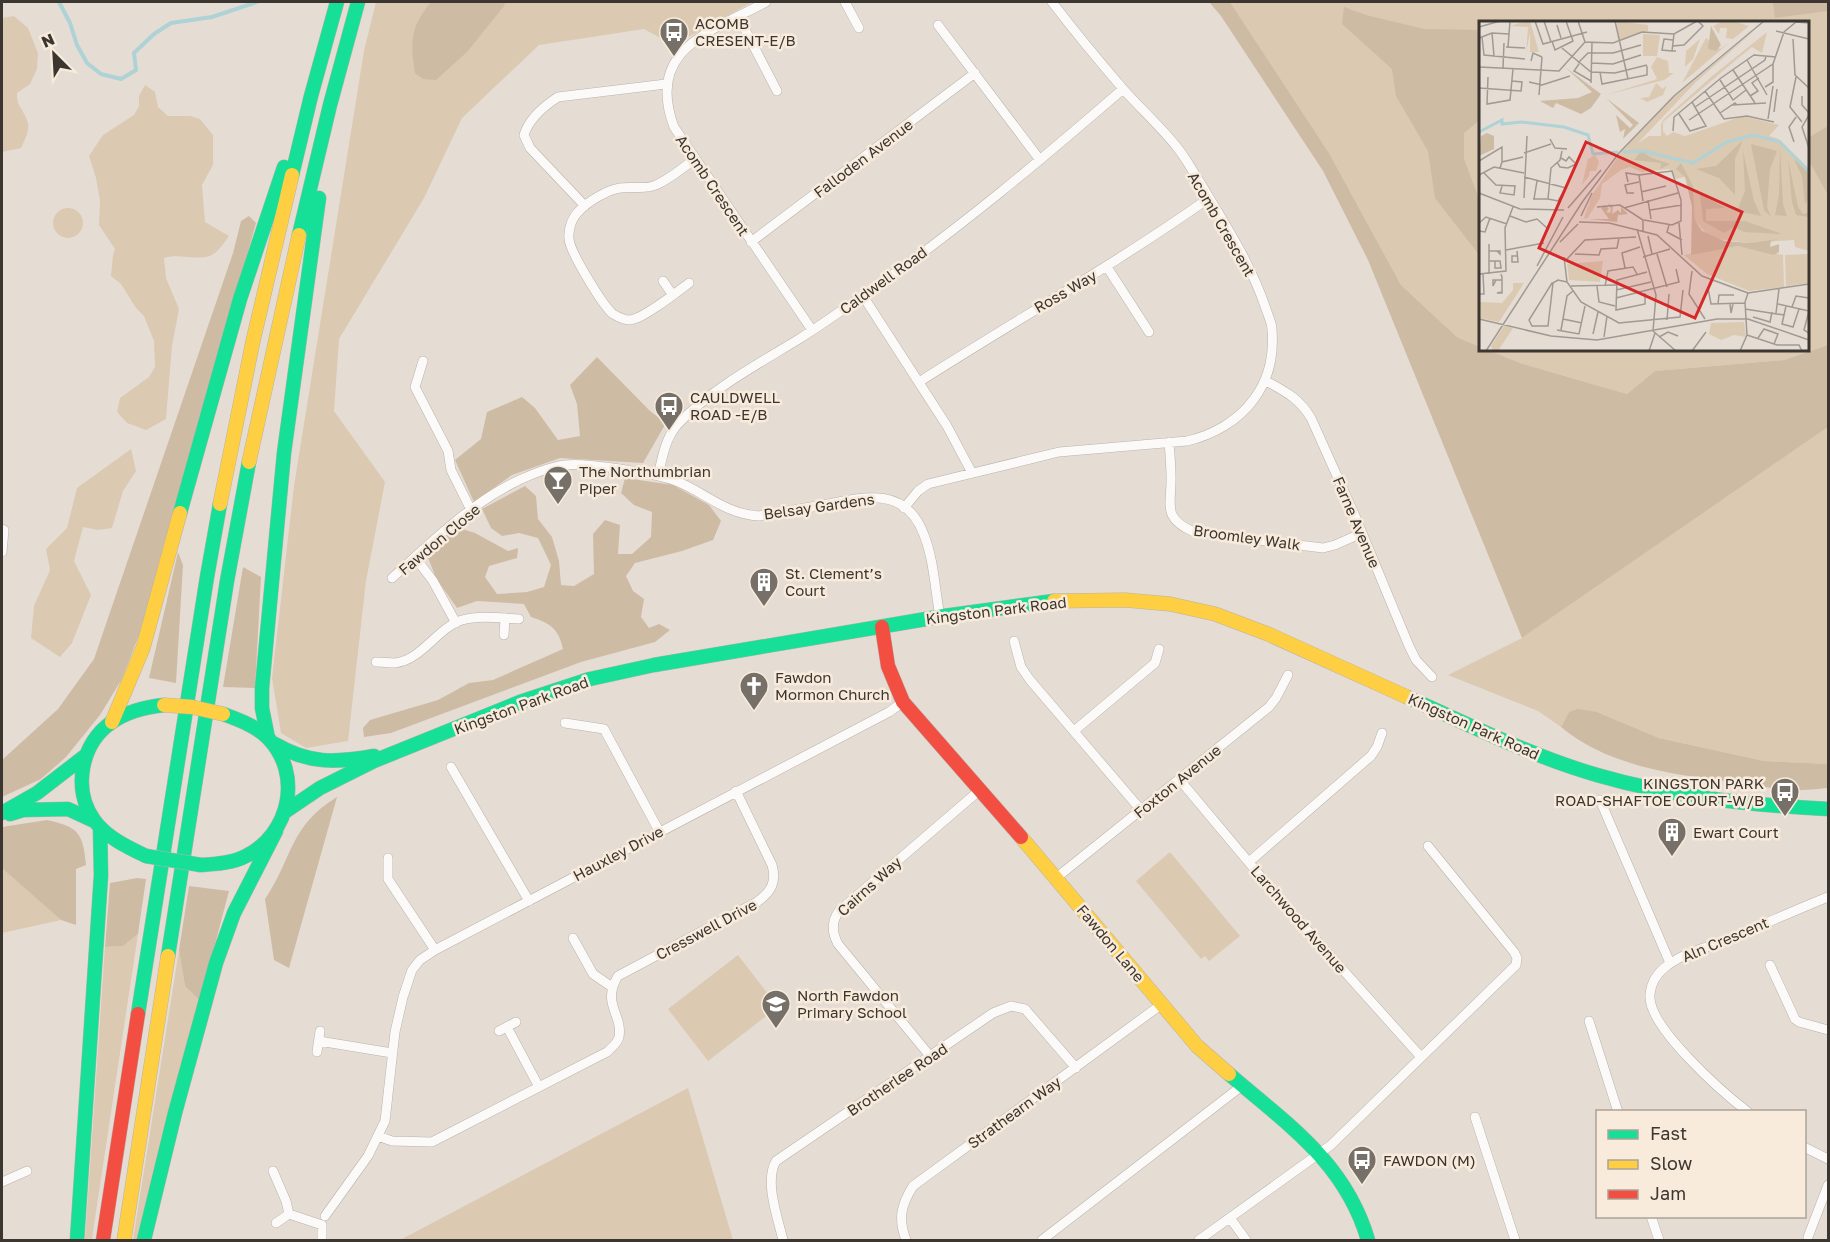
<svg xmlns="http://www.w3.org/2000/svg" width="1830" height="1242" font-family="'Golos Text',sans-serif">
<rect width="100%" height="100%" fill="#e5ddd4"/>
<path fill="#dbc9b2" d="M376,2H752L683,40L677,47L644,29L539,45L462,118L424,198L339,339L334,411L385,482L366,581L348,741L306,748L281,733L272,678L294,486L364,51Z
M1230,2H1828V345L1784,360L1655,371L1627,394L1523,364L1488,350H1808V22H1480V347L1457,337L1401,285L1329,153Z
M14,16L28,28L38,53L37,69L30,84L17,93C16,105 23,109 27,120C31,129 25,139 21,148L2,152V18Z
M145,85L155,92L158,107L168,116H190L200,119L213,135V165L202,185L205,222L229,236C225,241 221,248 216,252C204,264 181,252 164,258L166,278L179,309L172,346L166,419L146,430L127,423L117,412L120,398L149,377L155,367L154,341L144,316L136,308L121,284L111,276L113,255L115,249L99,225L100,201L96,178L89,156L103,135L134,115L139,106V96Z
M53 223a15 15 0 1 1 30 0a15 15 0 1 1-30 0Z
M1828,427V764L1764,761L1659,738L1597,712H1569L1561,727L1538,711L1448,675L1522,638Z
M131,449L136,471L123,491L112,528L98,530L83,527L74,561L91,595L72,643L60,657L31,638L34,606L50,570L46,549L67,528L77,488Z
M1170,852L1240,936L1209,961L1205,956L1201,959L1136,881Z
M2,868H3L61,920L2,933Z
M138,934L94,1225L92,1240H85L105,947L123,946Z
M179,950L185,986L200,1001L139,1240H133Z
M738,955L778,1007L708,1061L668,1009Z
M688,1088L733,1240H400Z"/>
<path fill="#cebba4" d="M431,2H505L504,6L467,52L436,80L423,79L415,73C410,42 410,27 431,2Z
M1209,2H1230L1329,153L1401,285L1457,337L1480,347V350H1488L1523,364L1627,394L1655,371L1784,360L1828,345V427L1522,638L1368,260L1323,171L1221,16Z
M1773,2H1828V11L1775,18Z
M1344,7L1366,15L1424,29L1480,30V120L1464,133V159L1478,196L1480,197V256L1435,198L1428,151L1396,96L1392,69L1342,24Z
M1828,126V195L1808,159V138Z
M249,216L256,223L143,625L122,679L100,715L66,757L41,779L2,797V760L58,709L94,659L233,253L241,221Z
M597,357L650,411L666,423L643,463L560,458L512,475L474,502L455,460L481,439L487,412L522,397L535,408L558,440L580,436L577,404L570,385Z
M625,478L673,485L709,505L721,521L713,540L682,551L635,563L626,576L633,591L644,599L641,617L649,628L659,624L670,630L655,642L581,662L391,733L364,737L363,728L370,720L438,700L469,683L493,680L563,649C559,629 550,623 531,617L524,604L477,601L457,608L436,578L427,555L443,537L459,528L475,533L508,551L518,548L517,558L489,566L485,577L497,594L527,592L544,587L551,565L538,538L519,533L502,536L491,528L482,509L525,486L536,496L538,519L552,537L559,561L561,585L574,586L594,574L593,534L605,520L620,525L618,554H632L651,537L652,512L634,505L621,493Z
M178,552L183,565L176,683L149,678Z
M243,567L261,577L255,688L223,687Z
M1578,709L1597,712L1659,738L1764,761L1828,764V788C1815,789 1801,791 1787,790C1769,788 1751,785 1733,782C1675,775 1607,766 1561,727L1569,712Z
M337,797L289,968L274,960L265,899C293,858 289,826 337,797Z
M47,820C79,827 83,833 86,865L76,869V925L61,920L2,868V827Z
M137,878L146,879L138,934L123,946L105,947L110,883Z
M189,886L229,891L200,1001L185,986L179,950Z"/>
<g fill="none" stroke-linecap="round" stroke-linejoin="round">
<path stroke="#aed2d5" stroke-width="4" d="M59,2L70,23L77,45L87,63L101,74L121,79L136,70L134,53L154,34L171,23L212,17L257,2"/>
<g stroke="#b8b2ab" stroke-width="10">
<path id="street" d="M766,2C710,32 645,49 674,127L812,330
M845,2L859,28
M738,16L777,91
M938,25L1040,160
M585,206L530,148L524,135C529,119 544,106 558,97L666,84
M751,242L975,73
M1107,267L1149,332
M663,281L672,294
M689,283C677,292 643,319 630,320C625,320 618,317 613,314C603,306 570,252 569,239C568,229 572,217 580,210C589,201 607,190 620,188C632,186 645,190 656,185C670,179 682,168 695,159
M863,296L947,426L972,473
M423,361L415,387L448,451L451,470L471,510
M1266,381C1286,392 1299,398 1311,418L1355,516L1409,646L1416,660L1432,677
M919,382C1016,320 1116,264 1209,198
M1169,442C1170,454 1171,465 1171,476C1172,504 1161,518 1194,532L1323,548L1335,545L1362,533
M658,476C662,459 665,439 677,425C711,389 758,364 799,339C824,323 847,307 871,290C959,229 1042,159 1123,89
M904,508L918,491L928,484L1059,452L1187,441C1213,435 1238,421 1254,399C1269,379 1274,355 1272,330C1272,323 1268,315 1266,309C1251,264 1225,224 1201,184C1193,172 1186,158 1176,146C1160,126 1141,109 1124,90C1099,61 1075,32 1052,2
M2,529L4,530L2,552
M415,557L433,581L456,623
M392,578C440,534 492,482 558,466C573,462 610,467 626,470C643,473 660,475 676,481C706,493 725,514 759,516C780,512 802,509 823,505C863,497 906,485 924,535C934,560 935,590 940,617
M504,635L505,618
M1014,641L1021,667L1030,680L1141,810
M376,662C382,662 389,663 395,663C422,660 437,628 462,620C480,615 500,618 519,619
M565,723L604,729L659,831
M1074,731L1155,663L1159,649
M451,767L529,901
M1179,779L1283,903L1421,1057
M1600,800L1670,963
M388,858V879L435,950
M1249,862L1371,756L1377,747L1382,733
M1056,878L1269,707L1276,698L1288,675
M573,938L593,974L612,987
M1770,965L1795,1019L1799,1022L1828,1030
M1589,1021L1618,1112
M507,1027L539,1087
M499,1031L516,1022
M319,1041L392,1053
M317,1052L320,1031
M930,1056L838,944C832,933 831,922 839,911L981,789
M1748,1112C1723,1093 1647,1026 1650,995C1651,982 1658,972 1668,965C1684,953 1705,948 1723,941C1758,927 1793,911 1828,897
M1475,1117L1515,1240
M378,1136L392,1141L432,1142L607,1052C611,1048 618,1043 619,1037C623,1014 601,1004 618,976L757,902C771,892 777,882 772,865L736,791
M1804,1147L1828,1159
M273,1171L286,1201L289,1214L276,1223
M2,1182L27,1171
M289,1214L322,1225V1240
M325,1216L368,1156L385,1121L395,1032L403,997L412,970L420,960L435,950L889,712L903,702
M1651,1216L1659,1240
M1230,1218L1246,1240
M1808,1237L1828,1185
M783,1240C778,1219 764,1181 776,1161L993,1013L1011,1006L1025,1009L1076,1068
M906,1240C898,1219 901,1205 913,1186L1162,1004
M1042,1240L1243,1085
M1199,1240L1331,1145L1516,965L1517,958L1514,952L1428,846"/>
</g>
<g stroke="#b8b2ab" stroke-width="15">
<path id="fast" d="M292,175L311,96L337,2
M299,235L330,105L358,2
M180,513L240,299L284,167
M1407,697C1470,725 1531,756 1597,775C1672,797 1750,805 1828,809
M268,738L262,708V688L284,453L319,198
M275,744C309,764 336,763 374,756
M286,811L320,788L374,761L520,702L590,679L654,665L944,616L1054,601
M2,813L37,793L85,756
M10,814L23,810L68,809L94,821
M146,856C127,847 106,837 94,820C72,789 81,743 112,722C128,711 145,707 164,705
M201,865C216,864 233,863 246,856C290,834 303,774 268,738C256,726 239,720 223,714
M168,956L227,581L249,462
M138,1014L207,577L220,504
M1229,1074C1288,1125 1345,1162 1368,1240
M77,1240L101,875L100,827
M144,1240L175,1113L216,963L234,913L276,831"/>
</g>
<g stroke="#b8b2ab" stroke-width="15">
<path id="slow" d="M249,462L299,235
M220,504L253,341L292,175
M1054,601L1125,600L1170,604L1215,614L1268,634L1407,697
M112,722L143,648L180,513
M1021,837L1197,1046L1229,1074
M124,1240L168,956"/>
</g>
<g stroke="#b8b2ab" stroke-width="15">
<path id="jam" d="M882,627L888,666L903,702L1021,837
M103,1240L138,1014"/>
</g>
<use href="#street" stroke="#fbfaf9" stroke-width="9"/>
<use href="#fast" stroke="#16e098" stroke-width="14"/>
<use href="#slow" stroke="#ffcf43" stroke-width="14"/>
<use href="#jam" stroke="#f24e42" stroke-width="14"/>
<g stroke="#b8b2ab" stroke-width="15" stroke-linecap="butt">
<path id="fast-bridge" d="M146,856L201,865"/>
</g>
<g stroke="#b8b2ab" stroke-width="15" stroke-linecap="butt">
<path id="slow-bridge" d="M164,705L192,707L223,714"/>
</g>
<use href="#fast-bridge" stroke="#16e098" stroke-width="14"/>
<use href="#slow-bridge" stroke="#ffcf43" stroke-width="14"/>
</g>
<defs>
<g id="bus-pin" transform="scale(1.5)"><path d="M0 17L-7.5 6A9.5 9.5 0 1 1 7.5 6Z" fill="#767069" stroke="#f8ebdb"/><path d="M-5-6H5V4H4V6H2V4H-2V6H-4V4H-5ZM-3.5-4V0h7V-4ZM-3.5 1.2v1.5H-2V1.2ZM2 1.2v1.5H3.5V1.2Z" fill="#fff"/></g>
<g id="bar-pin" transform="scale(1.5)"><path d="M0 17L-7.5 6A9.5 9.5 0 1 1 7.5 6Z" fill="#767069" stroke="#f8ebdb"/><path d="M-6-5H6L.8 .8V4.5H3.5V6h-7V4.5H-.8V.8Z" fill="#fff"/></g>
<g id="building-pin" transform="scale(1.5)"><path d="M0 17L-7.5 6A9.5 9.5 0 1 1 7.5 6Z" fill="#767069" stroke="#f8ebdb"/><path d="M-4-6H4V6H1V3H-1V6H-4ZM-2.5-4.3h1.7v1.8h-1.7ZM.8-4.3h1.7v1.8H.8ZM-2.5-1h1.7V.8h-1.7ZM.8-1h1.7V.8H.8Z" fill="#fff"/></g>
<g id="church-pin" transform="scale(1.5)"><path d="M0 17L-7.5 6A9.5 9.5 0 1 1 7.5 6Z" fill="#767069" stroke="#f8ebdb"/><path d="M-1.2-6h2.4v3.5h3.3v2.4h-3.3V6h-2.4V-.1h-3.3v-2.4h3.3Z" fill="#fff"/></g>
<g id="school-pin" transform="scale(1.5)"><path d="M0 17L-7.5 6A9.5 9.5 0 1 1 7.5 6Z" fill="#767069" stroke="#f8ebdb"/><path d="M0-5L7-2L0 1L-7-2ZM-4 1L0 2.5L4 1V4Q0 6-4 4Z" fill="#fff"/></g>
</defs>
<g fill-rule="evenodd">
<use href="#bus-pin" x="674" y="32"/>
<use href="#bus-pin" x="669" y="406"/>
<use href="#bar-pin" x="558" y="480"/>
<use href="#building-pin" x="764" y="582"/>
<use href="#church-pin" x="754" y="686"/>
<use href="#bus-pin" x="1785" y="792"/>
<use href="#building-pin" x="1672" y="832"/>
<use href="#school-pin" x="776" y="1004"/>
<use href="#bus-pin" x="1362" y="1160"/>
</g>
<g text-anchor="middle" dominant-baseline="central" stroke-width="5" stroke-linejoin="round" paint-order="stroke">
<g font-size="15" fill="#3b3630" stroke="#f8ebdb" text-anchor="start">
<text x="695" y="23">ACOMB<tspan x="695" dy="17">CRESENT-E/B</tspan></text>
<text x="690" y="397">CAULDWELL<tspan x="690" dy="17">ROAD -E/B</tspan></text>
<text x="579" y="471">The Northumbrian<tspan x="579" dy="17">Piper</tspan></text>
<text x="785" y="573">St. Clement’s<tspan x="785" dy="17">Court</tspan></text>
<text x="775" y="677">Fawdon<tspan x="775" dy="17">Mormon Church</tspan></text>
<text x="1764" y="783" text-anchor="end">KINGSTON PARK<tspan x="1764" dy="17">ROAD-SHAFTOE COURT-W/B</tspan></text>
<text x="1693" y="832">Ewart Court</text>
<text x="797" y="995">North Fawdon<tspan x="797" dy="17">Primary School</tspan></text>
<text x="1383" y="1160">FAWDON (M)</text>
</g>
<g font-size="15" fill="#3b3630" stroke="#f8ebdb">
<text transform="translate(863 158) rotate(-37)">Falloden Avenue</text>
<text transform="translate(713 185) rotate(56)">Acomb Crescent</text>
<text transform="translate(1222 224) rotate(60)">Acomb Crescent</text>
<text transform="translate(883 280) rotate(-36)">Caldwell Road</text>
<text transform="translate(1065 291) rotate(-30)">Ross Way</text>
<text transform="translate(819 506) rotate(-8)">Belsay Gardens</text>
<text transform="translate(1357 522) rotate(67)">Farne Avenue</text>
<text transform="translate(1247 537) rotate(8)">Broomley Walk</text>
<text transform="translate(439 539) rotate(-40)">Fawdon Close</text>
<text transform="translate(996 610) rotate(-7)">Kingston Park Road</text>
<text transform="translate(521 705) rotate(-20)">Kingston Park Road</text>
<text transform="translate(1474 726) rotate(24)">Kingston Park Road</text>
<text transform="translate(1177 781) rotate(-39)">Foxton Avenue</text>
<text transform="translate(618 853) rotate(-28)">Hauxley Drive</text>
<text transform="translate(869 886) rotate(-42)">Cairns Way</text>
<text transform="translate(1299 919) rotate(49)">Larchwood Avenue</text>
<text transform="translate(706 929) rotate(-28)">Cresswell Drive</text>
<text transform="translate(1725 939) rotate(-23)">Aln Crescent</text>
<text transform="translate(1111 943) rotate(50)">Fawdon Lane</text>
<text transform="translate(897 1079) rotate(-34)">Brotherlee Road</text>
<text transform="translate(1014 1112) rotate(-36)">Strathearn Way</text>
</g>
</g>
<g transform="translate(1479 21)">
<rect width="330" height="330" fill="#e5ddd4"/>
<path d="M48,0H51L60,31H51V12L47,32L49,6L31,5ZM138,0L169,4V10L139,19ZM245,0H254L270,5L254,18L247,17L248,7H241L240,13L234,5ZM274,11L217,61L159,122L170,115H182V104L184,99L232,56L288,11L283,32L273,26L258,38L184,101V110L188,115L194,111L206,115L264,95L300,104L290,115L300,118L330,150V230L316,226L315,219L271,222L231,217L216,199L214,165L206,156L197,158L190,148L163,151L151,146L142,149L123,163L121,177L108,198L105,197L113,174L143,130L190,80ZM164,13L181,14L178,35H164ZM227,17L241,28L251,21L203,62ZM221,18L214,38L206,46L207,30ZM178,36L189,40L190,52H195L185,59L127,74L178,58L172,46ZM177,62L184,68L188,64L184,74L168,81L161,77L170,76ZM116,134L120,141L117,150H111L110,155L103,164L109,138ZM259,225L304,234L305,266L270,270L228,253L205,234ZM330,233V262L307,265L306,234ZM124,240L121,261L90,259L88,243ZM34,262H45L20,301L0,297V281L23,282L34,269ZM265,301L267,316L255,314L242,319L230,313L232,302ZM25,305L34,307L19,330H14L12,325Z" fill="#dbc9b2"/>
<path d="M232,5L242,24L237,30L229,28ZM86,46L122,73L112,87L102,93L77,82L74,87L61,80L99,77L113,71ZM127,77L160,102L144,118L146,108L141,111L137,94L151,107L154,104ZM8,112L15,115V128L0,135L2,115ZM264,119L256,138V174L240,157L217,148L237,145ZM272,123L298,130L291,148L288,186L292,196L285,189ZM301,125L304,183L308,195L296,194L300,174ZM162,130L173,137L191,143L181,148L182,142L155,139ZM264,130L275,180L282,195L258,190L266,170ZM309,138L319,186L324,193L330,192V196L317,194L313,181ZM315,138L330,152V177L326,183L323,155ZM202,142L214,165L216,199L223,210L245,220L271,222L300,218L292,220L291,226L300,223V231L295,234L259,225L212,234L213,186L206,156L197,148ZM221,173L246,187L227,188V200H266L303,213L265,211L255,206L245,212L224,200ZM129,183L134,184L133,193L139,189L142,192V186L149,193L139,194L138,201L110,198H130L122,187L126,184L130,188L127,191L131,192L132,188Z" fill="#cebba4"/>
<path fill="none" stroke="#aed2d5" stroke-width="3" d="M0,111L23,99V103L42,101L85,106L109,114L114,133L139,131M144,131L163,130L214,142L248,121L275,114L301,121L330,150"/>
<path fill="none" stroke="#a19a92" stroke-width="1.5" d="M56,0L64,23L108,11M65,0L72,21M99,0L106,21M136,0L149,58M0,6L21,0M297,10L330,18M80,11L78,4L82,17M13,12L15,35M195,13L193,30H197M3,16L5,34L46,38M0,17L13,12L30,13M314,18L316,54L330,67M73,20L76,29L94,20L87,0M106,21L134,22L163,11L195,13L218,0M193,25L205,24L224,5L219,0M27,26L46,27M29,26L31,0M83,27L112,51L136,52L168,44M193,30L183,29L185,18L194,19M268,39L288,74M52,40L54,32L63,36M99,42L109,32H134L162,24M112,42L134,43L162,34M100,43L95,50L112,60M0,46L80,50L106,21M24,47L25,22M254,49L276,82M121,51L123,63L168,54V45M9,56L8,83L31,79L34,48M317,56L311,86L323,101M241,59L254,79L267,69M50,61L63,64L91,55M112,62L113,21M286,66L294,61V43L305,11L317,1L330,2M0,67L42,70L43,61L33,60M226,70L245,98L268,95L295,101M60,74L63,36M271,75L279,70L273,62L280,57M323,75V84L330,92M253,84L287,82M216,86L286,39L287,35M295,91L298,68M241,92L256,82L258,84M200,93L211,110L227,105L213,81M330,94L323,106L330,127M289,98L294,65M210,99L294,43M194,110L195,96L242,57L275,34L297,36M71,118L76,127L88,128M315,121L310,106L317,96M45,132L72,123M0,140L23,126V141M78,141L81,146L89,147L97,143L90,136L87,140L82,137M21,147L23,141L44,136M5,152L17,164L37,165M0,154L15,146L45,152M45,156L87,167L79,180L69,178M149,161L147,152L160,154M23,165L21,172L35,174L36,165M162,171L187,165M0,172L41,188L85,189M155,172H148L146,164L160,161M45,177L48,115M54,178H69L72,147L81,139L83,130M55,178L58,160M169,179L172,198M164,180L160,154L193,150L202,179V200L193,204L165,199M118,186L141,184L164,199V210M89,187L122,149M145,187L199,172M171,189L203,184M31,195L47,201L58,198L68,207M102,195L113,172M100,201L130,202L178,214L223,255L269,272M0,202L7,196L28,203M200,202L203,234M190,204L188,211L203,219M158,208L177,274L174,310L197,330M0,210L6,211L11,197M169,215L173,233M81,221L99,203M10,223V253M27,229L65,222M10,230H21V233L18,230M38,230L39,241H33V235H38M96,233L120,234L122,228L138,227L140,217M178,233L188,266M85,236L88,261L102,281L140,302L201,296L204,269M164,236L191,228M88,238L106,219L157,216M10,240H21L22,247H16V240M58,245L84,196M146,247L143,232L161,226M213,250L210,273L226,298M0,253L27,250L26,207L34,186M22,253L23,256V272H18L23,271M17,259L14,265V259H23M74,262L69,305H53L50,299L73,262H74L79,259L88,261M92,265L137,264M118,265L120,281L136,285M126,265L129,250L154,246L158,253M229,267L232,283L266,282M137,269L172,261M166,272V283L137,289L138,259L168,251M269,272L330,263M0,273H5L4,253M137,277L200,261L197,248M239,283L240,274H255M251,283L252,292L254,283M299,283L330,290L325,309L330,312M307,285L303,303L314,306L320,288M313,286L317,275L330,277M266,288L305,294M297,292L300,268M274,296L291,301L293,291M0,298L72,315L118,319L238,298H269L330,319M84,298L103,302M188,299L190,273M78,309L100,313L106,285M82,309L88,275L94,270M114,313L119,291M268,314L298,324H320L323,330M125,316L128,295M180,316L189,311L199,315M279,317L285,308L299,313L295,323M7,330L104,180L140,132L195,75L285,0M170,330L176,312M213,330L227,311M261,330L268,314L266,281L269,272"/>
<path fill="#d62828" fill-opacity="0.15" stroke="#d62828" stroke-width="3" d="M107,121L263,191L216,297L60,227Z"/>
<rect width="330" height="330" fill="none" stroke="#3b3630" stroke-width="3"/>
</g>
<rect width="1830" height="1242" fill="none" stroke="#3b3630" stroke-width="6"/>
<rect x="1596" y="1110" width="210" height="108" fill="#f8ebdb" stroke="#aca397" stroke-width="1.5"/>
<rect x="1608" y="1130" width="30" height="9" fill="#16e098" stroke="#aca397" stroke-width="1.5"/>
<text x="1650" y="1140" font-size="18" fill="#3b3630">Fast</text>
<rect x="1608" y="1160" width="30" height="9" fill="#ffcf43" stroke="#aca397" stroke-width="1.5"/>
<text x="1650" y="1170" font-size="18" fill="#3b3630">Slow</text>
<rect x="1608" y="1190" width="30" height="9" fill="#f24e42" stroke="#aca397" stroke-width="1.5"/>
<text x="1650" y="1200" font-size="18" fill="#3b3630">Jam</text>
<g transform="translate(54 54) rotate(336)" stroke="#f8ebdb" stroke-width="4.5" paint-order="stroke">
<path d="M0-4.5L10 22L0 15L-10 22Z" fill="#3b3630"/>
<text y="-9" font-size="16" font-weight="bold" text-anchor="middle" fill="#3b3630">N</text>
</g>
</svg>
